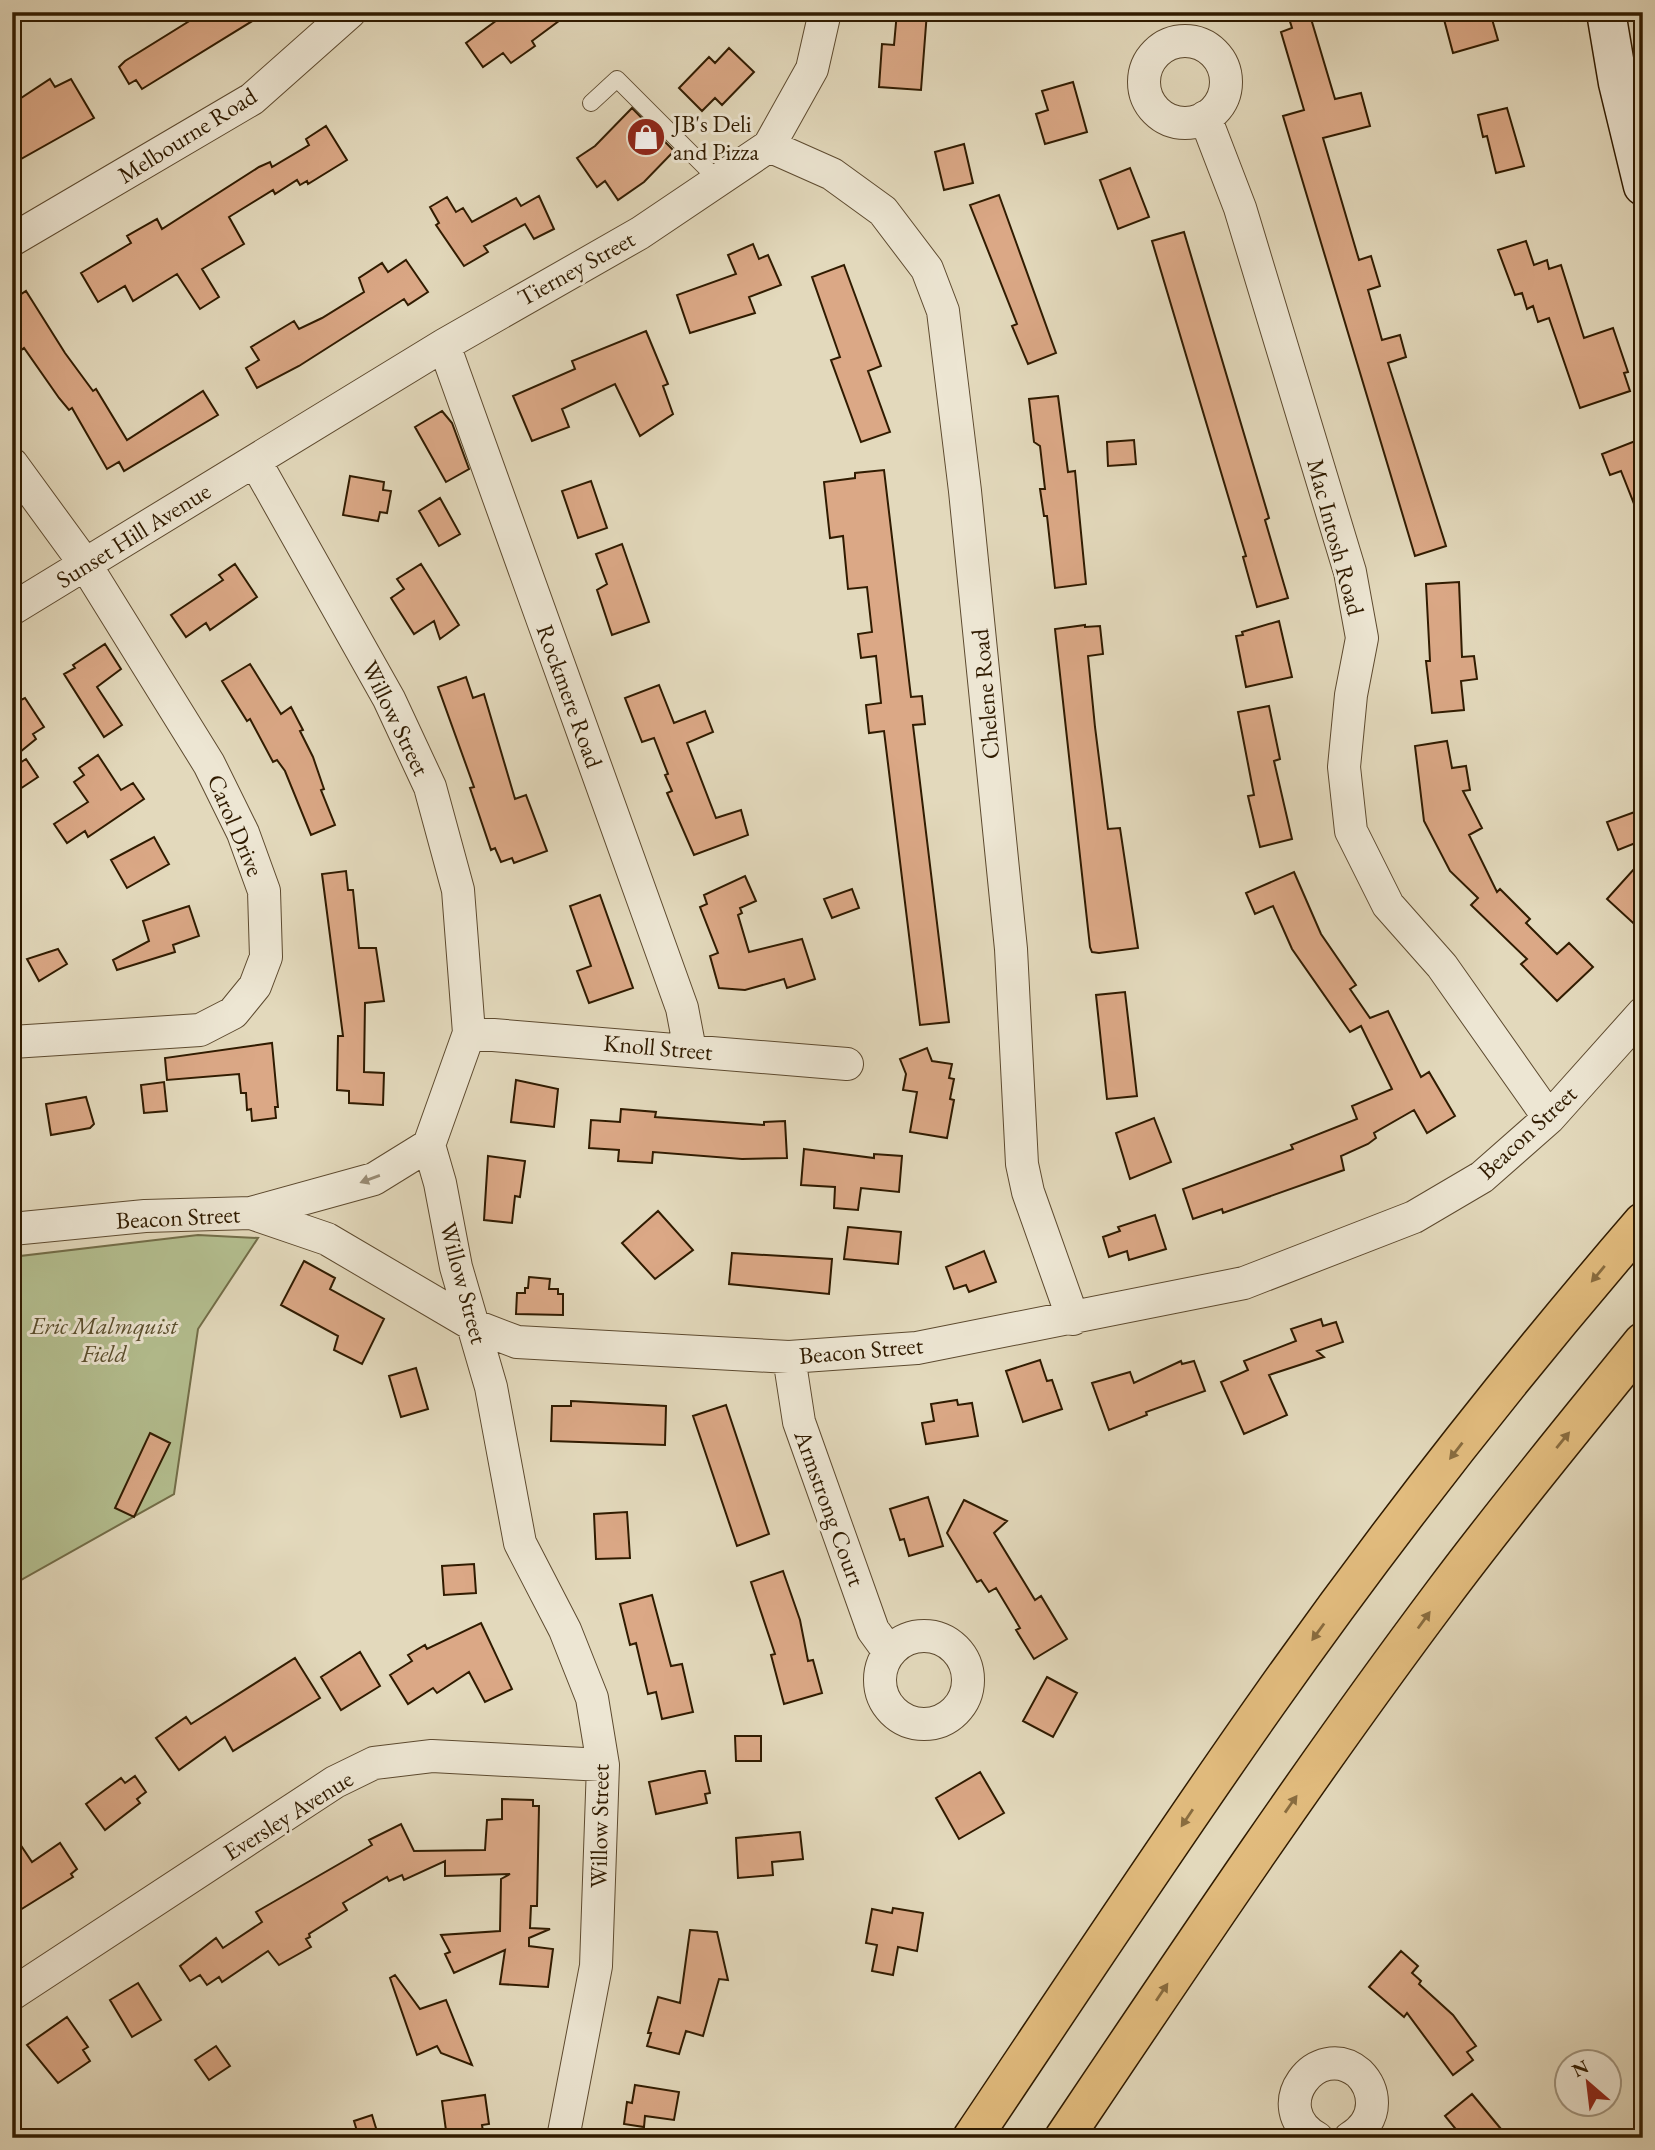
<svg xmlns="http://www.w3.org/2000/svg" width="1655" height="2150" font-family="'EB Garamond',serif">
<rect width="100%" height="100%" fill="#e3d9bc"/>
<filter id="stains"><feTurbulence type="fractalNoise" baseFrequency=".00286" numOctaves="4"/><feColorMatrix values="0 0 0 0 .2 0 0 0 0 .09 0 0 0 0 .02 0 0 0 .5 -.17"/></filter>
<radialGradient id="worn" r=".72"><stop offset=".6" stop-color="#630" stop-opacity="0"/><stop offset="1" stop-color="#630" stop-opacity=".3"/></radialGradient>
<path fill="#b4bf90" stroke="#726d48" stroke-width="2" d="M198,1235L258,1238L198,1329L174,1494L12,1585V1257Z"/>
<path fill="#dba886" stroke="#301b00" stroke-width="2" d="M204,12H267L142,89L136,80L129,84L119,67L125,61Z
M508,12H571L532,41L535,46L511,63L503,53L483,67L466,43Z
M897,12H927L921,90L879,87L882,44L894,45Z
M1287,12H1309L1335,99L1361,93L1370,126L1323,138L1359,260L1371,256L1380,286L1368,290L1382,340L1400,335L1406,357L1388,363L1446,546L1415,556L1283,116L1304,110L1281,32L1292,28Z
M1442,12H1490L1498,40L1453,53Z
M729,48L754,72L722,105L715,98L702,111L679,88L709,57L715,63Z
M50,79L55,87L71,79L94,118L12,164V104Z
M1073,82L1087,132L1045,144L1036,114L1048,110L1042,91Z
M632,108L674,151L644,182L618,200L605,181L597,187L577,158L595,146Z
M1507,108L1524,166L1496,173L1487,136L1483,137L1478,115Z
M326,126L347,160L308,184L307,181L300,185L297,180L275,194L273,190L229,217L244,244L202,269L219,297L200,309L177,274L133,301L125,286L98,302L81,273L131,243L127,236L157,219L162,229L259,167L270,162L272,167L309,145L306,139Z
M964,144L973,183L944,190L935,152Z
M1130,168L1149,217L1118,229L1100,180Z
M999,195L1056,353L1028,364L1012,326L1017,324L970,205Z
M539,196L554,229L534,239L525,224L484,246L488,252L464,266L436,225L439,223L430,207L447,197L456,212L463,208L472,222L516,198L521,206Z
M1184,232L1269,518L1265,520L1288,598L1257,607L1243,557L1246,556L1152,241Z
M1526,241L1534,265L1547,260L1549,269L1561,265L1584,338L1613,328L1628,372L1624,373L1630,391L1580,408L1549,318L1538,322L1533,306L1527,309L1522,293L1515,295L1498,250Z
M753,244L759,259L768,255L781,285L749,297L755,313L690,333L677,295L736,274L728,255Z
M406,260L428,292L408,305L404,299L299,366L257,388L246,368L259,360L251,347L294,321L299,329L322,318L364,292L359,278L382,263L388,272Z
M844,265L881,366L868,371L890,432L861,442L831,360L840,357L812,277Z
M26,291L65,353L93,391L96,389L127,440L203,391L218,415L124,471L119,462L107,469L72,408L69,410L59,398L24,348L20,351L12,339V300Z
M646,331L668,384L663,386L673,414L640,436L615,384L562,409L569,427L532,441L513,396L575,369L572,361Z
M1058,396L1068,472L1075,471L1086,584L1055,588L1047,516H1044L1040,489H1045L1040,446L1034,442L1029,399Z
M442,411L452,423L469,469L446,482L415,427Z
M1643,438V523L1642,524L1621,471L1610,475L1602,454Z
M1134,440L1136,464L1108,466L1107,442Z
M884,470L911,697L922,696L925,724L913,725L949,1022L920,1025L884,731L869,733L866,705L881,703L876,656L861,658L858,634L872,632L867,587L848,589L843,536L830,538L824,482L855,478V473Z
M350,476L384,482L383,490L391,491L387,513L380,512L378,521L343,515Z
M591,481L607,528L578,538L562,491Z
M440,498L460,534L439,546L419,511Z
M622,544L649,622L612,635L597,590L607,584L596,554Z
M235,564L257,597L210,630L206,623L186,637L171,615L223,580L219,575Z
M421,564L459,625L440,639L434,621L414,634L391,598L404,589L397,579Z
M1459,582L1462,657L1474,656L1477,679L1461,681L1464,710L1432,713L1426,661H1430L1426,584Z
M1279,621L1292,677L1246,687L1236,636L1243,635L1242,632Z
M1085,625V627L1100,626L1103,654L1088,656L1095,727L1108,829L1120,828L1138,948L1099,953L1092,952L1090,947L1055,629Z
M105,644L121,669L97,687L122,725L104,737L64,674L75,668L73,665Z
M250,664L281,714L291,707L303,730L300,731L313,757L324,789L321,790L335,825L311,835L285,771L277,760L273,762L250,719L247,721L222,681Z
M466,677L473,698L484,694L515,799L526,795L547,851L514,863L512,858L501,862L495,848L491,850L470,788L474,787L438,687Z
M659,685L674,723L705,711L713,732L687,743L716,818L741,810L748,835L694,855L667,793L672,791L665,775L668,774L654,738L642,742L625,698Z
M25,698L44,727L33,734L36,739L20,752L15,745L12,747V704Z
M1269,706L1280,759L1274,761L1292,839L1260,847L1248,796L1254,795L1238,712Z
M1447,741L1452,768L1466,766L1470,790L1463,791L1482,828L1469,835L1497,892L1500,889L1530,919L1526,923L1557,954L1569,943L1593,967L1557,1001L1521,964L1527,959L1471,905L1478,898L1450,871L1424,821L1415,746Z
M98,755L121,790L133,783L144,799L88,837L85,831L67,843L54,824L88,802L74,782L84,775L79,768Z
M26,759L38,777L20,789L12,778V768Z
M1643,809V840L1618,850L1607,822Z
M154,837L169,864L127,888L111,860Z
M1643,859V932L1607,899Z
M346,871L348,890H353L359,948H376L384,1001L365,1003L364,1072L384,1073L383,1105L349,1103V1091L337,1090L338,1036H343L322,874Z
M1294,872L1321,934L1356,985L1350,989L1370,1018L1388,1011L1421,1077L1429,1072L1455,1116L1427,1133L1414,1110L1374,1133L1376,1138L1368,1144L1341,1156L1344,1170L1223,1213L1222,1209L1193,1219L1183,1189L1293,1149L1291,1145L1357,1119L1352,1106L1392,1089L1361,1026L1350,1032L1292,949L1273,906L1255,914L1246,893Z
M745,876L756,901L740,908L742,913L738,915L749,952L802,939L815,979L787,988L784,979L745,990L719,988L710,956L718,953L700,907L707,904L704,895Z
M852,889L859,908L832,918L824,899Z
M600,895L633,988L589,1003L577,971L591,966L570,906Z
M189,906L199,936L173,945L175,952L117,970L113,960L149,941L143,921Z
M58,949L67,964L39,981L27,959Z
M1125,992L1137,1096L1107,1099L1096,995Z
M272,1043L278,1107H275L276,1118L252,1121L251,1109L247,1110L246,1093H241L239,1074L167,1080L165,1058Z
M927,1048L932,1061L952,1064L949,1078L954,1079L950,1099L954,1100L947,1138L910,1132L917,1092L903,1090L906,1074L900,1059Z
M516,1080L558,1089L554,1127L511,1122Z
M164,1082L167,1111L144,1113L141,1085Z
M86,1097L94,1124L90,1128L51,1135L46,1104Z
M621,1109L656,1112L655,1117L764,1125V1122L785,1121L787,1158L742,1159L653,1152L652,1163L618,1161L619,1150L589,1148L591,1120L620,1122Z
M1154,1118L1171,1162L1130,1179L1116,1133Z
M804,1149L874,1158V1154L902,1156L899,1192L861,1188L858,1210L834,1208L835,1187L801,1185Z
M488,1156L525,1161L520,1197L515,1196L512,1223L484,1220Z
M658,1211L693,1250L655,1279L622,1243Z
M1155,1215L1166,1249L1129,1260L1127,1251L1109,1257L1103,1237L1120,1231L1118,1227Z
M848,1227L901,1232L898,1264L844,1259Z
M984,1251L996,1282L969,1292L966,1285L954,1289L946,1267Z
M732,1253L832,1259L829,1294L729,1284Z
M304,1261L335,1278L330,1289L384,1319L362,1364L334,1350L338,1336L281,1305Z
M529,1277L550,1279L549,1289H558V1294H563V1315L516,1314L517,1293H525V1288H528Z
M1321,1319L1323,1326L1336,1322L1343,1342L1317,1351L1324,1357L1269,1375L1287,1415L1244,1434L1221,1382L1248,1370L1244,1361L1296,1341L1291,1329Z
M1040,1360L1047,1381L1052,1380L1062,1409L1023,1422L1006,1371Z
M1181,1361L1182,1364L1194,1361L1205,1391L1146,1412L1147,1415L1109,1430L1092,1383L1130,1372L1134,1383Z
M416,1368L428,1409L401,1417L389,1376Z
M957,1400L958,1405L972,1403L978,1436L926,1444L922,1423L934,1421L931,1404Z
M571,1401L666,1406L665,1445L551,1441L552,1406H571Z
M726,1405L769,1534L737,1546L693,1416Z
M150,1433L170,1443L134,1517L115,1508Z
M928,1497L943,1546L909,1556L904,1539L900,1540L890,1509Z
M964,1500L1007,1521L994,1533L1035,1600L1041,1596L1067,1639L1034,1659L1016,1630L1020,1628L996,1588L989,1592L981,1580L977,1582L947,1533Z
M627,1512L630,1558L596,1559L594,1514Z
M474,1564L476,1593L444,1595L442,1566Z
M783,1571L800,1620L808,1661L813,1660L822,1693L784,1704L771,1655L775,1654L751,1582Z
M652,1595L671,1666L682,1664L693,1712L662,1719L656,1692L648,1694L636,1643L630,1645L620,1604Z
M481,1623L512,1689L485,1702L469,1672L437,1693L433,1688L408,1704L390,1675L412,1661L408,1655L425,1645L427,1649Z
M360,1652L380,1686L341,1710L321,1677Z
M295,1658L320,1698L233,1751L225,1737L179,1770L156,1738L186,1717L191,1724Z
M1047,1677L1077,1693L1053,1737L1023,1721Z
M735,1736H761V1761H736Z
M699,1771H705L710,1793L705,1794L707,1803L656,1814L649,1782Z
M980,1772L1004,1813L959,1839L936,1798Z
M135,1776L146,1792L137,1799L140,1803L105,1830L86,1804L121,1778L125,1783Z
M502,1799L533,1800V1806H539L537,1906H531L530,1928L550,1929L529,1938V1946L553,1949L548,1987L500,1984L505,1950L454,1973L445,1954L450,1952L441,1935L500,1931L501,1879L510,1874L445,1876V1861L404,1880L402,1875L389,1881L387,1877L343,1903L347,1910L309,1934L310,1937L306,1939L311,1947L279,1965L268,1951L222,1982L219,1977L207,1985L200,1975L190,1981L180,1966L216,1938L223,1948L262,1922L256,1912L372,1845L369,1840L401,1824L414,1851L485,1850L487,1820L502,1819Z
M12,1832L32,1862L60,1843L77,1869L71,1874L73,1877L12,1915Z
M800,1832L803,1859L772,1862L773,1875L738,1878L736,1838Z
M893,1908L923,1913L917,1951L898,1947L893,1975L872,1971L877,1945L866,1943L872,1909L892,1913Z
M690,1930L717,1932L728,1980L719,1979L703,2036L686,2031L679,2054L647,2046L651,2033H648L658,1997L680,2003Z
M1401,1951L1418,1966L1412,1973L1421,1981L1419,1984L1453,2015L1476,2046L1467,2052L1473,2060L1453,2075L1407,2013L1404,2017L1369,1987Z
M395,1975L420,2009L446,2000L472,2065L441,2053L437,2046L417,2055L390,1978Z
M138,1983L161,2020L132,2037L110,2000Z
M67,2017L88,2047L83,2050L90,2061L58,2083L27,2045Z
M216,2046L230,2066L209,2080L195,2060Z
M635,2085L679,2092L674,2120L645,2116L644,2127L624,2124L627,2102L632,2103Z
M1472,2094L1501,2129L1491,2138H1463L1445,2116Z
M485,2095L489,2124L482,2125L484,2138H447L442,2101Z
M372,2115L379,2138H359L354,2121Z"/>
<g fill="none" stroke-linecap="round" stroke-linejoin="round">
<g stroke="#5d4a2f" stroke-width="18">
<path id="lane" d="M591,103L617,79L719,181"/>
</g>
<g stroke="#5d4a2f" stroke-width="34">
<path id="street" d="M1144 82a41 41 0 1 1 82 0a41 41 0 1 1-82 0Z
M1205,117L1240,208L1350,572L1362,638L1351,695L1344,767L1351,831L1388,905L1442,966L1549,1118
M769,146L832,174L883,211L927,269L943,311L965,491L1011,949L1022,1164L1028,1192L1073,1319
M12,240L252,99L350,12
M444,345L682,1008L690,1050
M255,461L389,699L430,787L458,890L469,1033L429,1145L440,1183L456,1267L491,1387L520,1543L565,1630L592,1698L603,1765L596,1966L563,2138
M12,464L85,564L209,764L243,833L264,891L266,957L255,986L233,1013L200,1030L12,1042
M12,609L444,345L640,233L769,146L812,69L825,12
M469,1033L847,1064
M251,1213L374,1179L429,1145
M12,1229L145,1216L251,1213L327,1239L475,1326L517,1342L789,1357L917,1348L1244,1283L1414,1217L1482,1177L1549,1118L1643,1013
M789,1357L799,1422L873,1630L889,1652
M880 1680a44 44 0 1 1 88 0a44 44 0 1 1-88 0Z
M12,1994L335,1782L374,1763L432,1756L603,1765
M1317,2138C1264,2108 1317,2038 1359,2073C1367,2081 1372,2091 1372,2103C1372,2118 1363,2130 1350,2138"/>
</g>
<g stroke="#301b00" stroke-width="41">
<path id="secondary" d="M1606,12L1618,83L1643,186"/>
</g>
<g stroke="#301b00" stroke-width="41">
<path id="highway" d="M972,2138C1070,1992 1166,1846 1267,1703C1384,1537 1510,1376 1643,1222
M1064,2138C1187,1955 1310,1771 1442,1595C1506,1509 1575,1426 1643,1342"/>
</g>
<use href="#lane" stroke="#ede6d3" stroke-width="16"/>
<use href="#street" stroke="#ede6d3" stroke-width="32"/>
<use href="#secondary" stroke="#ede6d3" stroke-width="38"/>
<use href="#highway" stroke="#e2bc7e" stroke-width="38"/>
</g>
<defs><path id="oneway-solid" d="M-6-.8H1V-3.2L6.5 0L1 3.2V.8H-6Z" transform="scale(1.75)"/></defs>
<use fill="#988b74" href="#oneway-solid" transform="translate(370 1179) rotate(160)"/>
<g fill="#896c3f">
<use href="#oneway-solid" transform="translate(1598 1274) rotate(130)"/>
<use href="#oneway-solid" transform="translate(1563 1440) rotate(-51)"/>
<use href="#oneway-solid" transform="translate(1456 1451) rotate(128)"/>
<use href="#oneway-solid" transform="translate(1424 1620) rotate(-54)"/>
<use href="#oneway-solid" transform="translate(1318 1632) rotate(126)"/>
<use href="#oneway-solid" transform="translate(1291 1804) rotate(-55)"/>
<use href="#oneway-solid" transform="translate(1187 1818) rotate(124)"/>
<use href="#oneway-solid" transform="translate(1162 1992) rotate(-56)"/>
</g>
<defs>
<g id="shop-disc" transform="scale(2.0125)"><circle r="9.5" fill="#8f2418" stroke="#ede6d3"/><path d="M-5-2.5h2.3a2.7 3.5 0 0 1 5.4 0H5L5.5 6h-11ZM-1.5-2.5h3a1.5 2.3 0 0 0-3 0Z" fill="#fff"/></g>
</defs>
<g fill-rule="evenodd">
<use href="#shop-disc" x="646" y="137"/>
</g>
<g text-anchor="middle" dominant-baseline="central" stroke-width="6" stroke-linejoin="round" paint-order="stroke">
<g font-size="24" fill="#301b00" stroke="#ede6d3" text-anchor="start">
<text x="673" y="123">JB's Deli<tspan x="673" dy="28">and Pizza</tspan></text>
</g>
<g font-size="24" fill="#301b00" stroke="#ede6d3">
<text transform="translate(187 135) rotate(-32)">Melbourne Road</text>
<text transform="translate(576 268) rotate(-29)">Tierney Street</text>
<text transform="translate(133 535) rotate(-32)">Sunset Hill Avenue</text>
<text transform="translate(1336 537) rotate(75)">Mac Intosh Road</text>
<text transform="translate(985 694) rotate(-95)">Chelene Road</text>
<text transform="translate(570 696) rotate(70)">Rockmere Road</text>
<text transform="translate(396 718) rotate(64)">Willow Street</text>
<text transform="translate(236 825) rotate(67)">Carol Drive</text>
<text transform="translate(658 1047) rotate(5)">Knoll Street</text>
<text transform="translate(1527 1132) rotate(-43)">Beacon Street</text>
<text transform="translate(178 1217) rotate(-3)">Beacon Street</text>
<text transform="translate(464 1283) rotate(75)">Willow Street</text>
<text transform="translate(861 1350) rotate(-5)">Beacon Street</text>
<text transform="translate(830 1508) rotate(70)">Armstrong Court</text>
<text transform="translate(288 1815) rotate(-32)">Eversley Avenue</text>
<text transform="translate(599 1826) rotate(-89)">Willow Street</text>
</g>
<g font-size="24" font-style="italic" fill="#584c2b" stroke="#ede6d3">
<text x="104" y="1325">Eric Malmquist<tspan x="104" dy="28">Field</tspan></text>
</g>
</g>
<rect width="1655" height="2150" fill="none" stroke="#e3d9bc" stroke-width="42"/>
<rect x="14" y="14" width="1627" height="2122" fill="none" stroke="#301b00" stroke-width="3.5"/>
<rect x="21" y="21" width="1613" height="2108" fill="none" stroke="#301b00" stroke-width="2"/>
<g transform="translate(1588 2083) rotate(332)"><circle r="33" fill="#ede6d3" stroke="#a1957f" stroke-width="2"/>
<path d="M0-5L12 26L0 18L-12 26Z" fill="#8f2418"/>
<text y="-10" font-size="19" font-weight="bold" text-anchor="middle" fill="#301b00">N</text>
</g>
<rect width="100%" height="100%" filter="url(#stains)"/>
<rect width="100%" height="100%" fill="url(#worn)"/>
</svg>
